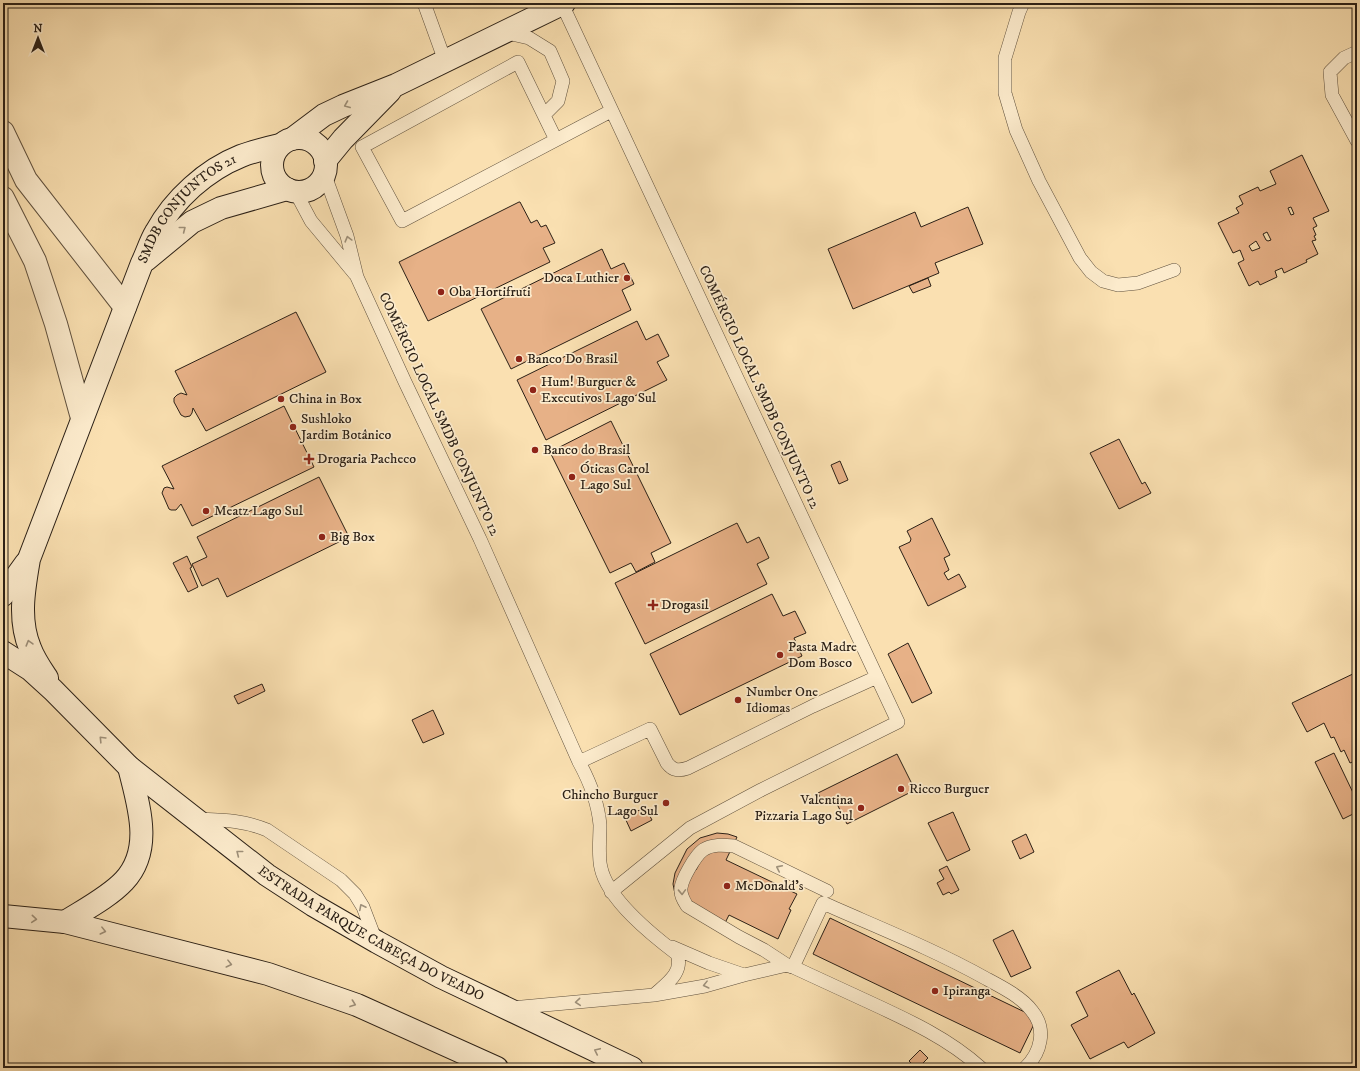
<svg xmlns="http://www.w3.org/2000/svg" width="1360" height="1071" font-family="'IM FELL DW Pica',serif">
<rect width="100%" height="100%" fill="#fae0b1"/>
<filter id="stains"><feTurbulence type="fractalNoise" baseFrequency=".005" numOctaves="4"/><feColorMatrix values="0 0 0 0 .2 0 0 0 0 .09 0 0 0 0 .02 0 0 0 .5 -.17"/></filter>
<radialGradient id="worn" r=".72"><stop offset=".6" stop-color="#630" stop-opacity="0"/><stop offset="1" stop-color="#630" stop-opacity=".3"/></radialGradient>
<path fill="#e7b187" stroke="#2b2016" fill-rule="evenodd" d="M1302,155L1329,211L1313,218L1317,226L1313,228L1316,235L1314,236L1316,240L1312,241L1318,254L1306,260L1307,262L1284,273L1282,268L1275,271L1277,277L1260,285L1258,281L1249,286L1238,263L1244,260L1240,250L1233,253L1218,223L1239,213L1236,208L1243,204L1239,196L1258,187L1260,191L1276,184L1270,171ZM1291,207L1294,214L1291,215L1288,208ZM1267,232L1271,240L1268,241L1266,240L1263,234ZM1256,241L1260,248L1252,251L1249,246Z
M519,202H520L531,223L537,220L541,227L546,225L555,243L543,248L550,262L428,321L399,262Z
M968,207L983,244L935,263L939,273L853,309L828,249L915,212L921,227Z
M602,249L611,269L624,263L634,284L622,290L631,310L511,369L481,309Z
M928,278L931,286L913,293L909,286Z
M296,312L326,372L206,431L193,408L192,413L190,416L185,417L181,415L174,402V398L177,395L181,393L187,395L175,371Z
M637,321L646,340L658,334L669,356L657,362L667,380L546,440L517,380Z
M284,406L314,467L192,526L181,504L176,510H171L169,509L162,493L164,488L167,487L174,489L162,466Z
M611,421L671,543L651,553L655,562L636,572L631,563L610,573L550,452Z
M1119,439L1142,484L1145,482L1151,493L1119,509L1090,453Z
M840,461L848,480L839,484L831,465Z
M319,477L349,537L227,597L218,578L202,586L192,564L207,557L197,537Z
M932,518L950,555L944,558L949,570L944,573L948,580L959,574L966,587L928,606L899,547L910,542L911,539L907,531Z
M737,523L747,543L759,537L769,558L757,564L767,584L645,644L615,583Z
M187,556L192,567L190,568L198,587L188,592L173,563Z
M772,594L783,616L795,611L806,633L794,638L802,656L680,715L650,654Z
M908,643L932,693L912,703L888,654Z
M1357,672V760L1350,763L1344,750L1341,752L1334,737L1331,738L1324,723L1307,732L1292,703Z
M262,684L265,691L238,704L234,696Z
M433,710L444,734L423,743L412,720Z
M1334,753L1357,801V812L1343,819L1315,762Z
M897,754L915,790L847,824L834,798L823,803L818,793Z
M645,807L652,820L631,831L625,818Z
M953,812L970,850L947,861L928,823Z
M717,833L728,834L737,837L726,860L797,894L789,909L791,910L778,939L729,915L722,929L675,894L673,884L675,873L687,849L700,838ZM700,862L696,870L687,865Z
M1026,834L1034,852L1020,859L1012,841Z
M947,866L959,890L951,894L949,892L943,895L937,883L944,879L939,870Z
M830,918L1037,1018L1020,1053L813,954Z
M1013,930L1031,968L1011,977L993,940Z
M1119,970L1132,995L1134,993L1155,1033L1128,1048L1124,1042L1090,1059L1071,1025L1088,1016L1076,992Z
M920,1050L928,1058L918,1068H916L909,1061Z"/>
<g fill="none" stroke-linecap="round" stroke-linejoin="round">
<g stroke="#5f503d" stroke-width="14">
<path id="lane" d="M424,3L445,61
M1023,3L1019,12L1005,58V93L1016,130L1039,181L1080,258L1091,272L1103,281L1118,285L1138,283L1174,270
M562,4L898,722L761,790L690,828L611,892
M504,32L529,38L550,51L557,67L563,81L558,101L544,115
M1357,52L1344,58L1330,72L1332,95L1357,141
M556,140L518,62L362,147L402,221L611,111
M324,173L347,236L357,277L405,382L480,539L579,762C590,782 598,802 600,825C600,837 598,857 601,868C608,900 652,935 677,954C684,973 666,984 654,995
M295,191L311,221L355,274
M579,762L650,729L667,763C673,771 679,771 688,768L813,706L877,677
M197,819C222,820 243,820 267,830L341,880L355,894L363,907L376,941
M672,947L709,963L744,975L787,965L792,967
M787,965L764,950L739,937L687,906C684,901 680,895 681,888C682,879 695,856 703,850C712,844 723,845 734,846L827,891
M511,1008L654,995L705,986L744,975
M981,1068C949,1039 910,1021 871,1003C845,991 819,979 793,967L823,903C877,927 933,949 985,978C1000,986 1022,997 1032,1011C1047,1029 1041,1053 1025,1068"/>
</g>
<g stroke="#5f503d" stroke-width="24">
<path id="street" d="M3,132L26,180L125,307
M3,198L35,261L56,324L82,418"/>
</g>
<g stroke="#2b2016" stroke-width="24">
<g id="secondary">
<circle cx="299" cy="165" r="27"/>
<path d="M292,139L324,115L343,106L396,85L564,3"/>
<path d="M325,161L343,139L390,91"/>
<path d="M146,260L192,222L221,208L287,189"/>
<path d="M3,595L26,563"/>
<path id="s1" d="M3,652L31,670L53,690L129,767L267,875L313,905L377,942L441,977L632,1068"/>
<path id="s2" d="M47,678C41,669 34,659 30,648C18,620 24,588 29,559L142,263C147,253 150,242 156,232C174,199 206,170 241,156C254,151 267,148 280,145"/>
<path d="M3,916L65,922L268,974L357,1005L497,1068"/>
<path d="M65,922C84,910 109,897 124,881C154,849 138,804 129,767"/>
</g>
</g>
<use href="#lane" stroke="#fcebcc" stroke-width="13"/>
<use href="#street" stroke="#fcebcc" stroke-width="22"/>
<use href="#secondary" stroke="#fcebcc" stroke-width="22"/>
</g>
<defs><path id="oneway-chevron" d="M-2-3.5L2.5 0L-2 3.5" fill="none" stroke-width="1.6" stroke-linecap="round" stroke-linejoin="round"/></defs>
<g stroke="#9e907a">
<use href="#oneway-chevron" transform="translate(347 105) rotate(158)"/>
<use href="#oneway-chevron" transform="translate(183 229) rotate(-38)"/>
<use href="#oneway-chevron" transform="translate(348 239) rotate(-105)"/>
<use href="#oneway-chevron" transform="translate(29 643) rotate(-106)"/>
<use href="#oneway-chevron" transform="translate(102 739) rotate(-134)"/>
<use href="#oneway-chevron" transform="translate(239 853) rotate(-142)"/>
<use href="#oneway-chevron" transform="translate(779 868) rotate(-154)"/>
<use href="#oneway-chevron" transform="translate(682 892) rotate(88)"/>
<use href="#oneway-chevron" transform="translate(362 907) rotate(-117)"/>
<use href="#oneway-chevron" transform="translate(34 919) rotate(5)"/>
<use href="#oneway-chevron" transform="translate(103 931) rotate(14)"/>
<use href="#oneway-chevron" transform="translate(229 964) rotate(14)"/>
<use href="#oneway-chevron" transform="translate(706 985) rotate(166)"/>
<use href="#oneway-chevron" transform="translate(578 1002) rotate(175)"/>
<use href="#oneway-chevron" transform="translate(353 1004) rotate(20)"/>
<use href="#oneway-chevron" transform="translate(597 1051) rotate(-155)"/>
</g>
<g fill="#8f2418" stroke="#fcebcc" stroke-width="1.5">
<circle cx="627" cy="278" r="4"/>
<circle cx="441" cy="292" r="4"/>
<circle cx="519" cy="359" r="4"/>
<circle cx="533" cy="390" r="4"/>
<circle cx="281" cy="399" r="4"/>
<circle cx="293" cy="427" r="4"/>
<circle cx="535" cy="450" r="4"/>
<path d="M307 453h4v4h4v4h-4v4h-4v-4h-4v-4h4z"/>
<circle cx="572" cy="477" r="4"/>
<circle cx="206" cy="511" r="4"/>
<circle cx="322" cy="537" r="4"/>
<path d="M651 599h4v4h4v4h-4v4h-4v-4h-4v-4h4z"/>
<circle cx="780" cy="655" r="4"/>
<circle cx="738" cy="700" r="4"/>
<circle cx="901" cy="789" r="4"/>
<circle cx="666" cy="803" r="4"/>
<circle cx="861" cy="808" r="4"/>
<circle cx="727" cy="886" r="4"/>
<circle cx="935" cy="991" r="4"/>
</g>
<g text-anchor="middle" dominant-baseline="central" stroke-width="3.5" stroke-linejoin="round" paint-order="stroke">
<g font-size="14" fill="#2b2016" stroke="#fcebcc">
<text stroke="none"><textPath href="#s2" startOffset="514">SMDB CONJUNTOS 21</textPath></text>
<text transform="translate(759 387) rotate(65)">COMÉRCIO LOCAL SMDB CONJUNTO 12</text>
<text transform="translate(439 414) rotate(65)">COMÉRCIO LOCAL SMDB CONJUNTO 12</text>
<text stroke="none"><textPath href="#s1" startOffset="466">ESTRADA PARQUE CABEÇA DO VEADO</textPath></text>
</g>
<g font-size="14" fill="#2b2016" stroke="#fcebcc" text-anchor="start">
<text x="619" y="278" text-anchor="end">Doca Luthier</text>
<text x="449" y="292">Oba Hortifruti</text>
<text x="527" y="359">Banco Do Brasil</text>
<text x="541" y="382">Hum! Burguer &amp;<tspan x="541" dy="16">Executivos Lago Sul</tspan></text>
<text x="289" y="399">China in Box</text>
<text x="301" y="419">Sushloko<tspan x="301" dy="16">Jardim Botânico</tspan></text>
<text x="543" y="450">Banco do Brasil</text>
<text x="317" y="459">Drogaria Pacheco</text>
<text x="580" y="469">Óticas Carol<tspan x="580" dy="16">Lago Sul</tspan></text>
<text x="214" y="511">Meatz Lago Sul</text>
<text x="330" y="537">Big Box</text>
<text x="661" y="605">Drogasil</text>
<text x="788" y="647">Pasta Madre<tspan x="788" dy="16">Dom Bosco</tspan></text>
<text x="746" y="692">Number One<tspan x="746" dy="16">Idiomas</tspan></text>
<text x="909" y="789">Ricco Burguer</text>
<text x="658" y="795" text-anchor="end">Chincho Burguer<tspan x="658" dy="16">Lago Sul</tspan></text>
<text x="853" y="800" text-anchor="end">Valentina<tspan x="853" dy="16">Pizzaria Lago Sul</tspan></text>
<text x="735" y="886">McDonald's</text>
<text x="943" y="991">Ipiranga</text>
</g>
</g>
<rect width="1360" height="1071" fill="none" stroke="#fae0b1" stroke-width="16"/>
<rect x="4" y="4" width="1352" height="1063" fill="none" stroke="#2b2016" stroke-width="2"/>
<rect x="8" y="8" width="1344" height="1055" fill="none" stroke="#2b2016"/>
<g transform="translate(38 38)" stroke="#fcebcc" stroke-width="3" paint-order="stroke">
<path d="M0-3L7 15L0 10L-7 15Z" fill="#2b2016"/>
<text y="-6" font-size="11" font-weight="bold" text-anchor="middle" fill="#2b2016">N</text>
</g>
<rect width="100%" height="100%" filter="url(#stains)"/>
<rect width="100%" height="100%" fill="url(#worn)"/>
</svg>
